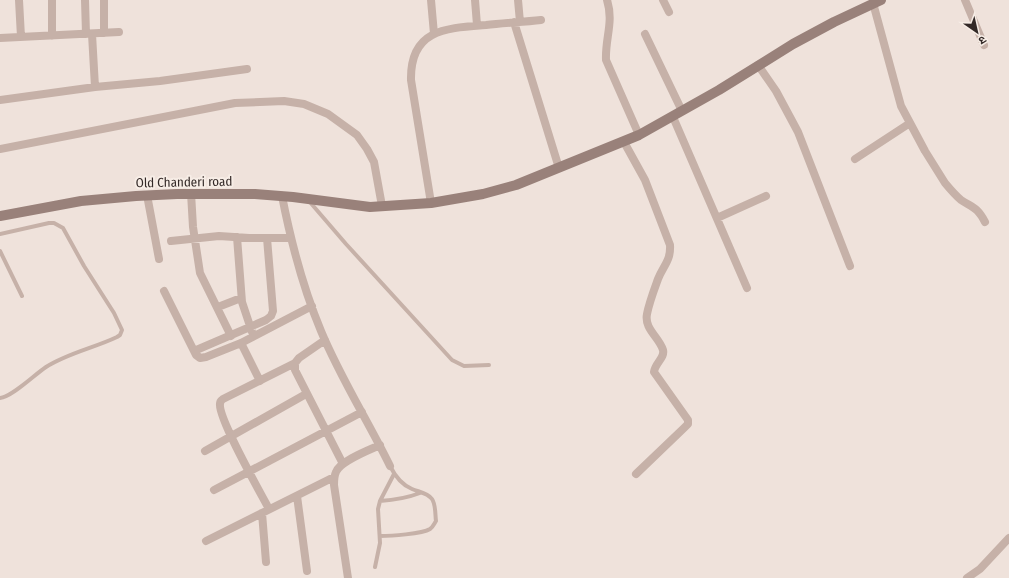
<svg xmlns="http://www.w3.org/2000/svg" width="1009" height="578" font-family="'Fira Sans Condensed','Noto Sans Devanagari',sans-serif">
<rect width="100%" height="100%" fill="#efe2db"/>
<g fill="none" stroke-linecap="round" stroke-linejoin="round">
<path stroke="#c6b1a8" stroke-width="4" d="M309,201L346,244L452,360L464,366L489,365
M0,234L49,223H54L63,228L84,266L114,313L122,330L120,335L117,337C94,348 68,353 46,367C34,375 12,397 0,398
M0,251L22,296
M380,501C395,500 407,498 420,493
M380,536C390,536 422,534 430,529C433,527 434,524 436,521C435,514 436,505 432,499C428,493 419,492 412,489C402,485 395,476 390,466
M375,567L380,543L378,509L380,501L394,474"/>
<path stroke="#c6b1a8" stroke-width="8" d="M19,0L21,37
M52,0V36
M85,0L86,34
M431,0L434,34
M475,0L477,25
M518,0L520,22
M607,0C614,22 605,38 606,60L639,135
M663,0L669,12
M965,0L984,45
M873,3L901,106L925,151L945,183C950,189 955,195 961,200C973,208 977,207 985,222
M514,22L559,168
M104,33V0
M92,34L95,87
M645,34L682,111
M0,38L119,32
M758,65L776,91L798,132L850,266
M0,100L95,87L160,81L247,69
M673,117L747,288
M624,142L645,180L670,245C671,261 663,266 658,279C654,290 649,303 647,314C644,329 659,337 663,350C665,358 655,363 654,372L688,420V424L684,428L636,474
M0,149L235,103L284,101L304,104L328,114L357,135L367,149L374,162L382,206
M855,159L910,123
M191,193L193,227L200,273L231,336
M147,195L159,259
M282,196C291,242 303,288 321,331C340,377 368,421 390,466
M431,203L411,80C410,29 446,28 486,25C504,23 523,22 541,20
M717,218L766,196
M237,237L242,302L252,332
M171,241L219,236L249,238H291
M164,291L196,355L200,358L206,357L241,343L312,306
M218,307L241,298
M325,340L299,358L295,363V370L343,464
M241,343L260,381
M194,351L266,320L271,316L273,311L267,238
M205,451L306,394
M214,490L362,412
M297,496L307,571
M269,509C260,492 218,418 220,404C220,401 221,401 223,399L295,363
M262,513L266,562
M206,541L334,477
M348,578L334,485C334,480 334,476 336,472C340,461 369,450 380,445
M967,578L980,569L1009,538"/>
<path stroke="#99817a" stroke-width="10" d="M0,216L81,201L136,196L177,194H255L293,197L370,207L431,203L483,194L516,185L639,135L719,90L793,44L834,22L881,0"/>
</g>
<g text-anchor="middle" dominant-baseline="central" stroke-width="4" stroke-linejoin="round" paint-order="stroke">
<g font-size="13" fill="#332927" stroke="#f7ede6">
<text transform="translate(184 182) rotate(-1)">Old Chanderi road</text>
</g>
</g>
<g transform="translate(977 32) rotate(146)" stroke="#f7ede6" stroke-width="3" paint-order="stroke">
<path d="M0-3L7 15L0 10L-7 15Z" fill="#332927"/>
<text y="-6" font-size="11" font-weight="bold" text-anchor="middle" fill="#332927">उ</text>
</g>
</svg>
